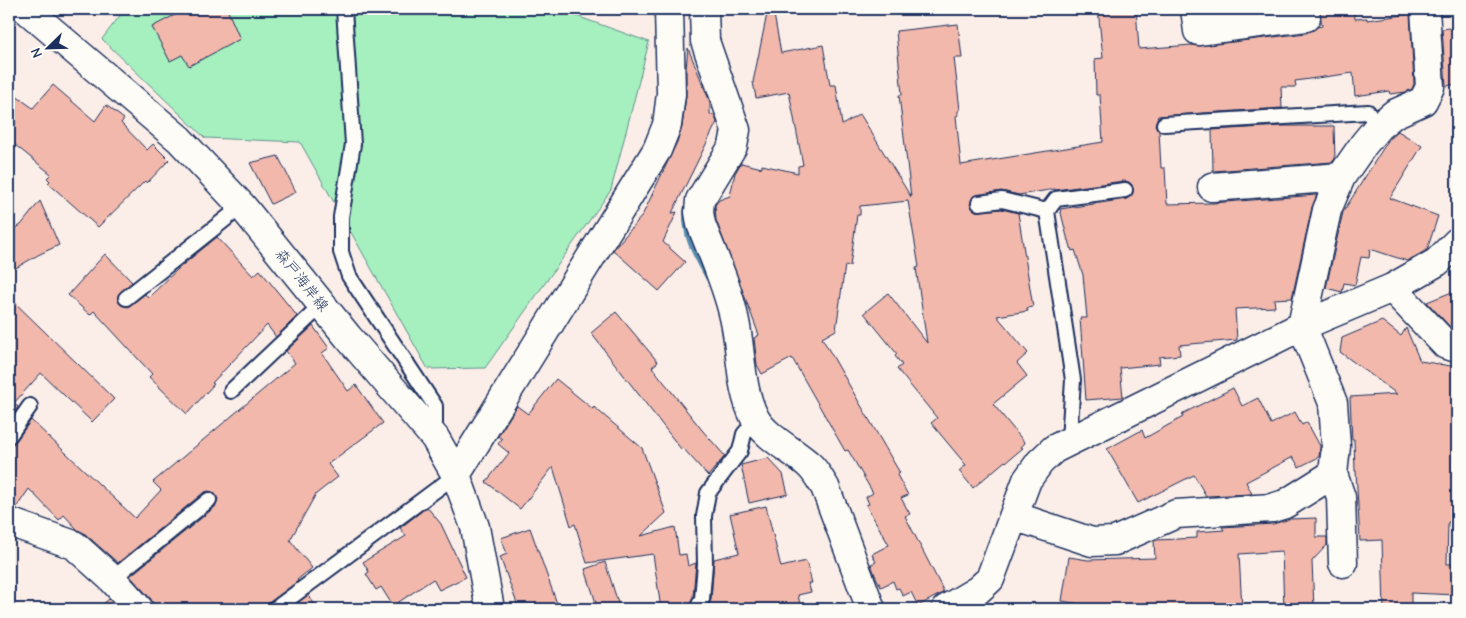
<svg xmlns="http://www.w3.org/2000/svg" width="1466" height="618" font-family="'Comic Neue','Klee One',sans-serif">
<rect width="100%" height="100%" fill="#fbeee8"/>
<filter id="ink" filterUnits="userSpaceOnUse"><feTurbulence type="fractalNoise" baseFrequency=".02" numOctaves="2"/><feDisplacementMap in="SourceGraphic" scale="10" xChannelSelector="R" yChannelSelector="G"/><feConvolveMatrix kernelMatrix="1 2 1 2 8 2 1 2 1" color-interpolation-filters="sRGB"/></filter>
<g filter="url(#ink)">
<path fill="#a6efbe" stroke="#608f8e" d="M125,9H557L649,42L611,190L485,368L428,369L300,142L205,138L102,39Z"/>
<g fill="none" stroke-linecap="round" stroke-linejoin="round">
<path stroke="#598cae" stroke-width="8" d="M687,211C686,238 696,253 709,277"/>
</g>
<path fill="#f2b8ab" stroke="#1b2f5e" d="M186,9H227L240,39L189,66L182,55L170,61L152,27Z
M768,9H773L781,53L823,45L830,85H836L842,125L860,114L911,197L899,95H902L896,31L958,24L962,58H954L960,110L958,111V115L956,116L961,165L1103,142L1100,95H1096L1095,59L1103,58L1098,9H1136L1139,49L1192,45L1200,46L1306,33L1317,27L1322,26L1319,9H1354L1355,19L1367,18V20L1410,14L1414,84L1412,89L1406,92L1390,94L1389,91L1355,96L1353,73L1295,81L1296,87H1281L1282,108L1158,116L1155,125L1159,131L1161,168H1165L1167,204L1213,203L1317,195L1312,207L1292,298L1274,299L1275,307L1235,309L1237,340L1179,345L1180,355L1159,357L1160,364L1120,368L1123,397L1086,400L1080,318H1087L1083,275L1075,250L1072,251L1069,240L1068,241L1060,209L1127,199L1133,193L1132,185L1129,182L1124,181L1055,190V189L1019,195L1001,191L973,196L970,205L976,211L1002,209L1018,213L1033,307L1027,308L1028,311L997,316L1028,353L1017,363L1027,376L993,404L1025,443L1021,447L1023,448L1006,462L1005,461L973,488L959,471L966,465L931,423L937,418L897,369L902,365L895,356L897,354L864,313L888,293L927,343L916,268L919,267L908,201L860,206V215H857L850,266L845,265L836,330L822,338L900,473L897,475L908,495L901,498L910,514L905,516L944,592L918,606L911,592L903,596L899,588L896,589L893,581L881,587L875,575L871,564L876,562L872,554L889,545L866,505L869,504L866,497L873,493L848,450L845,451L792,358L762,374L757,365L754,338L759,335L716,220L715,205L719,200L730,196L735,173L741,163L762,168V165L798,173V166L803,165L789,92L756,98L753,82Z
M1457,27V84L1446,86L1442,29Z
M688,48L710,102V114L714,115L717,122L672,213L677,212L663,242L685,262L659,291L613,250L642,216L677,142L682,127L686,96V69Z
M53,85L95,121L106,105L124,119L121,123L147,150L153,144L169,160L147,183L145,181L98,227L48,183L50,181L47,178L51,174L9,140V91L33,108Z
M1283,126H1334L1335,159L1332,162L1213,171L1212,130Z
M1398,131L1422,146L1390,198L1438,216L1427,250L1407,261L1370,249L1369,258L1361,257L1355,285L1344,283L1342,292L1326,288L1343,212L1389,139Z
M278,156L296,192L271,204L250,163Z
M40,201L59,245L38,255L9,272V232L21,225Z
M217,237L253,276L260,270L297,316L276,337L267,325L212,383L214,384L187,414L149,377L152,374L94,311L90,315L68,295L105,254L132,282L118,295L120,304L128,307L145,294L148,298L179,268Z
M1457,290V332L1454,331L1427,302Z
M9,297L114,399L92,422L41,373L14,403L18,407L9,421Z
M616,312L658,362L652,367L702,430L725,456L708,476L683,448L681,449L591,333Z
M1382,321L1401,336L1406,328L1420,361L1457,367V523L1448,522L1447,564H1457V595L1411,593V609H1384L1382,540L1360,541L1356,471H1355L1354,439L1352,440L1350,397L1397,394L1340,352L1342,338Z
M313,326L329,348L322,353L348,391L356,385L383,423L328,464L338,477L316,494L290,540L312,568L297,580L298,581L270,602L266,609H154L151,599L130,576L215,507L218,499L213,492L208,491L203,493L118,563L84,533L78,530L64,515L59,520L29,489L16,508L9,507V445L16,441L31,420L135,518L161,490L153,482L295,363L286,351Z
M556,379L593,409L594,407L642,448L666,513L641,536L675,527L679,555L686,554L688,566L696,563L693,597L688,609H661L653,554L587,563L575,524L571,526L553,467L520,509L486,482L509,453L498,444L502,439L498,436L517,406L528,414Z
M1233,388L1242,406L1258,398L1271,424L1295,412L1302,425L1307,422L1320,446L1319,457L1299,467L1293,457L1246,482L1252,494L1206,496L1194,475L1138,503L1107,449L1142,430L1145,438L1183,417L1182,414Z
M768,458L783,474L788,494L749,503L741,465Z
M766,506L781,567L806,561L812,583H808L811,592L798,595L801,609H707L711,600L714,559L739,553L730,514Z
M427,507L441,524L466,577L439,590L433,579L393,606L381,587L376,590L366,574L369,572L363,562L406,536L400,528Z
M1316,518V537H1327V545L1312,561L1314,609H1284L1282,551L1239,554L1242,609H1110L1062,601L1069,557L1088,560L1155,558L1154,541L1157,540L1197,538V532L1224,530L1222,527L1273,524L1290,519Z
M530,528L550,584L559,609H519L500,557L507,554L501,538Z
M605,562L620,609H598L585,569Z
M308,595L318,609H289Z
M109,599L118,609H97Z"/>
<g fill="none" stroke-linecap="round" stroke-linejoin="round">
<g stroke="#1b2f5e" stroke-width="18">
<path id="lane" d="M344,9L353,144L341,217V252L349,276L435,406V435
M1164,124L1368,112L1378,127
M979,203L1002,200L1047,211
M126,298L242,206
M231,391L322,305
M9,436L30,406
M1069,440L1073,380L1047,211L1056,199L1125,190
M112,579L209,500
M275,609L456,475
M697,609L702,599L705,564L704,516L708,493L740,451L744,434L756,420"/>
</g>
<g stroke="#1b2f5e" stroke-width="31">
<path id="street" d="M704,9L705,41L736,130L733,146L700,200L699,212L701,224C713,255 727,285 734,317C742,350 739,388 755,418C765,437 794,451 809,465C816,471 820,480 825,487L871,609
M1195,9L1198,31L1306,17
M1212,187L1341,177
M1392,288L1446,345L1457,348
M1333,474L1341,497L1343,563
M1014,516L1092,542L1115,541L1176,514L1272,508L1285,504L1333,474L1336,446L1333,403L1302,326L1327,210L1341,177L1364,144L1378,127L1394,114L1423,101L1430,87L1425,9
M9,522L74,545L112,579L139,609
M946,609L978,590L990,579L1027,480L1040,462L1054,449L1302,326L1392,288L1437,262L1457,242"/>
</g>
<g stroke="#1b2f5e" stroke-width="31">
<path id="secondary" d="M26,9L179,139L242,206L348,337L435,438L456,475L475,527L490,609
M456,475L657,150L667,125L671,94L669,9"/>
</g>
<use href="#lane" stroke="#fdfcf7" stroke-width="14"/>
<use href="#street" stroke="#fdfcf7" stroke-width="28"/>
<use href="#secondary" stroke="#fdfcf7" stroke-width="28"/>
</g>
</g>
<g text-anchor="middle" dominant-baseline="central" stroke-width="4.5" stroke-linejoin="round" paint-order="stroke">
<g font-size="15" fill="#1b2f5e" stroke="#fdfcf7">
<text transform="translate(302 280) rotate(51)">森戸海岸線</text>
</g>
</g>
<rect width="1466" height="618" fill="none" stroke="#fdfcf7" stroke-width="30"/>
<rect x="15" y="15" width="1436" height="588" fill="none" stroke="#1b2f5e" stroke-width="2" filter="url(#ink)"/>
<g transform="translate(48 48) rotate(247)" stroke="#fdfcf7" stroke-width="4" paint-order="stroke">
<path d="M0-4L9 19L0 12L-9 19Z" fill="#1b2f5e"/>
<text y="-8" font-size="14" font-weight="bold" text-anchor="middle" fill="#1b2f5e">N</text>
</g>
</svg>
